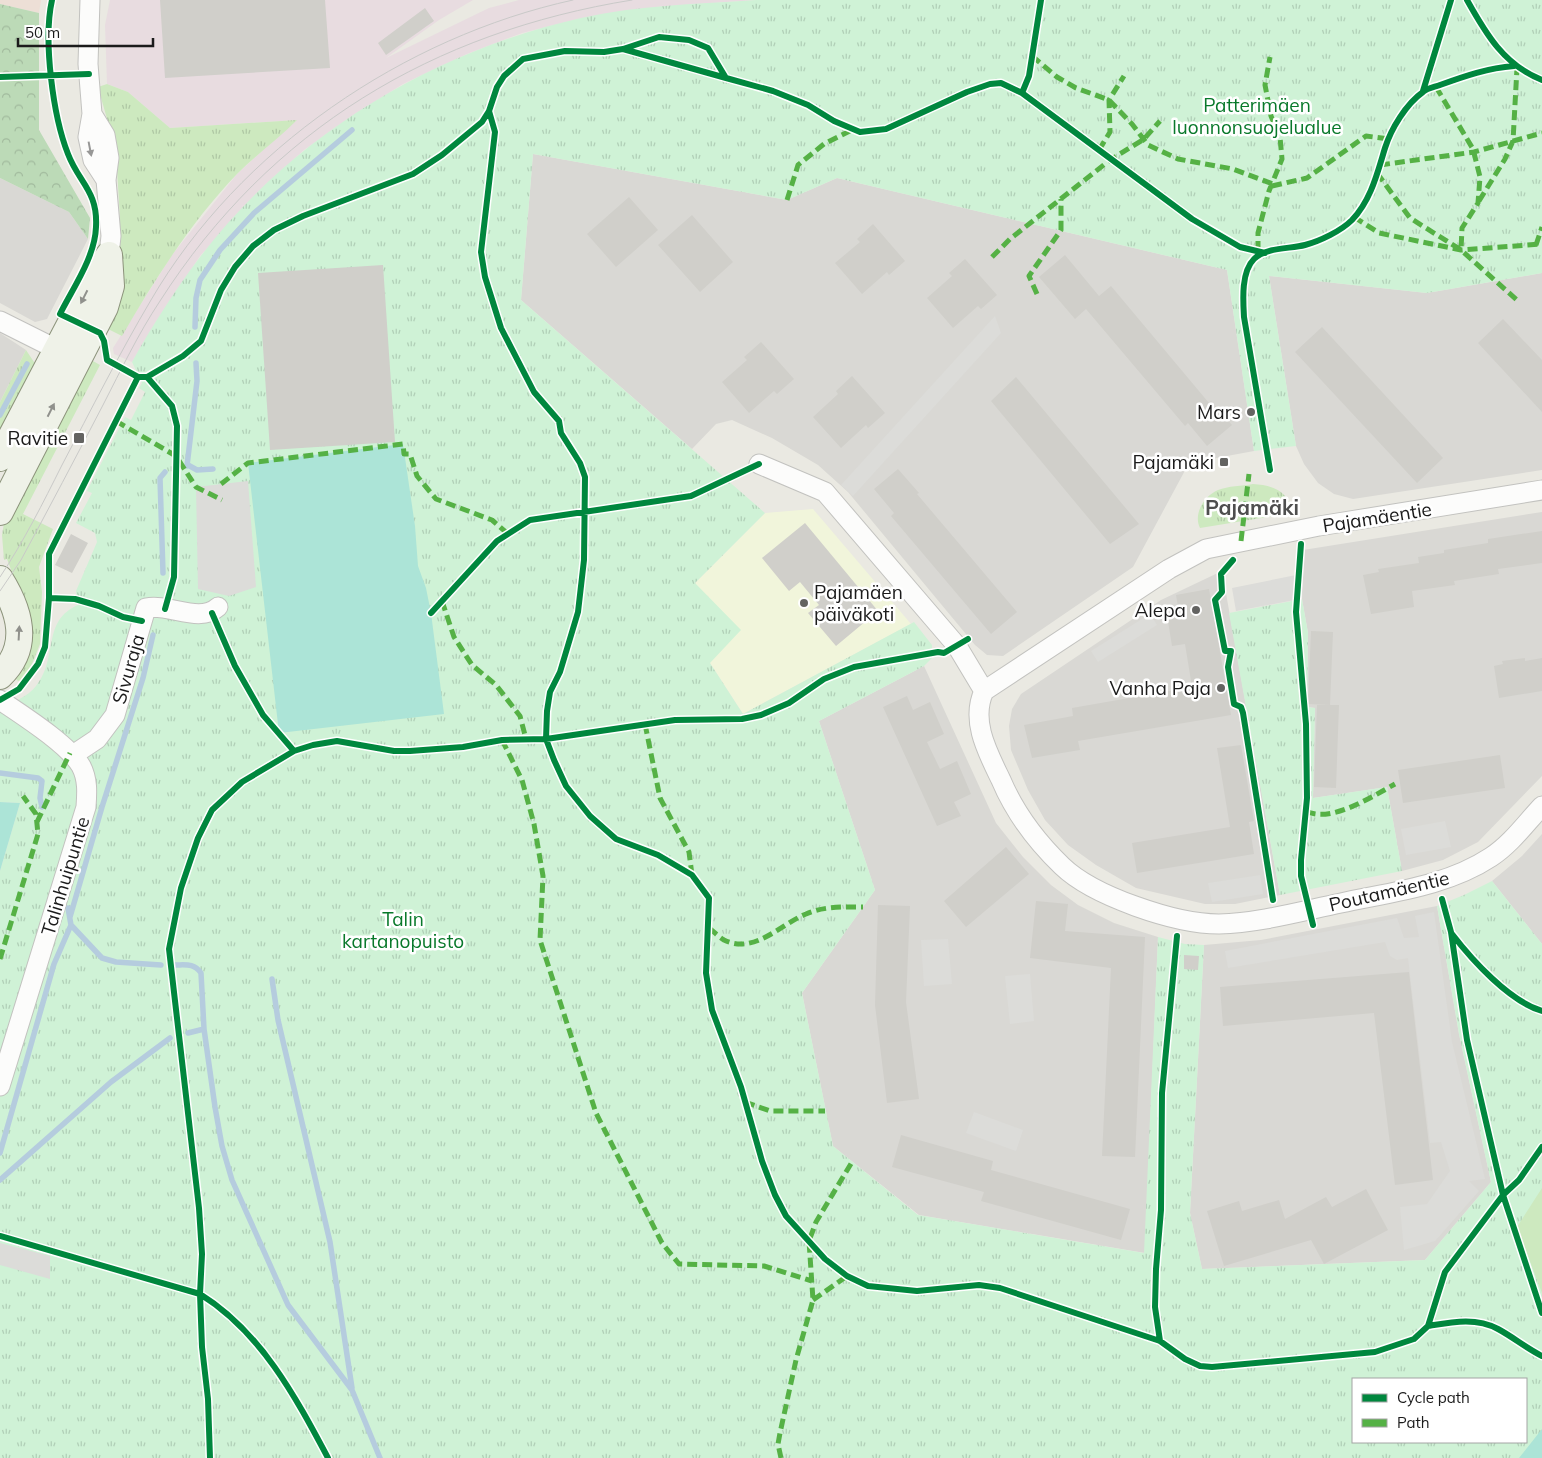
<svg xmlns="http://www.w3.org/2000/svg" width="1542" height="1458" font-family="Mulish,sans-serif">
<defs>
<pattern id="grass-tufts" width="24" height="20" patternUnits="userSpaceOnUse" patternTransform="scale(1.25)"><rect width="24" height="20" fill="#cde9bf"/><path d="M3 7l-1-3M5 7V3M7 7l1-3M15 17l-1-3M17 17v-4M19 17l1-3" fill="none" stroke="#afc7a4"/></pattern>
<pattern id="forest-crowns" width="20" height="18" patternUnits="userSpaceOnUse" patternTransform="scale(1.25)"><rect width="20" height="18" fill="#bcdab7"/><path d="M2 6a3 3 0 1 1 6 0M12 15a3 3 0 1 1 6 0" fill="none" stroke="#a1ba9d"/></pattern>
<pattern id="park-tufts" width="24" height="20" patternUnits="userSpaceOnUse" patternTransform="scale(1.25)"><rect width="24" height="20" fill="#cff2d6"/><path d="M3 7l-1-3M5 7V3M7 7l1-3M15 17l-1-3M17 17v-4M19 17l1-3" fill="none" stroke="#b1cfb7"/></pattern>
</defs>
<rect width="100%" height="100%" fill="#eae9e2"/>
<path fill="#d9d8d4" d="M533,154L787,200L837,178L1227,270L1254,451L1189,463L1133,567L1003,656L987,655L975,645L848,492L818,465L772,438L732,420L716,424L692,449L521,300Z
M0,178L69,212L88,239L47,319L35,322L0,303Z
M1542,273V470L1353,499L1334,494L1318,483L1304,464L1296,446L1269,276L1427,293Z
M0,333L26,350L0,402Z
M1542,512V776L1478,842L1443,860L1402,871L1387,787L1313,798L1315,708L1307,707L1308,633L1302,599L1303,550Z
M1222,571L1280,895L1235,904H1205L1136,888L1096,865L1068,845L1045,820L1028,790L1011,750L1009,726L1012,709L1021,694L1161,600Z
M924,666L996,823L1023,857L1051,885L1078,905L1114,923L1158,937L1145,1253L919,1215L833,1146L802,993L875,890L819,721Z
M1542,834V944L1492,881L1522,856Z
M1437,906L1459,1034L1491,1182L1425,1260L1202,1269L1190,1213L1204,945L1261,940Z"/>
<path fill="#eddfd6" d="M0,0H41L39,13L0,4Z"/>
<path fill="#e8dce0" d="M110,0H473L439,20L386,58L489,8L519,0H756L657,7L583,18L522,33L467,54L403,84L349,118L304,150L268,183L200,256L132,362L114,354L113,348L172,255L237,174L296,120L170,128L128,92L107,84L105,25Z"/>
<path fill="#f1f5db" d="M813,509L911,624L743,714L710,663L695,583L765,513Z"/>
<path fill="url(#grass-tufts)" d="M107,84L128,92L170,128L297,120C278,139 256,155 237,174C191,222 155,279 122,336L102,326L119,270L120,218L117,170L111,133L98,87Z
M26,350L36,365L0,444V402Z
M86,357L100,365L23,514L53,529L39,567L42,592L40,644L32,664L22,680L18,681L16,679V583L7,559L4,560L2,535L5,517Z
M1253,484C1273,485 1290,492 1292,513L1200,528C1193,514 1204,496 1218,490C1228,486 1242,486 1253,484Z"/>
<path fill="url(#forest-crowns)" d="M0,4L39,13V130L90,218L88,239L69,212L0,178Z"/>
<path fill="url(#park-tufts)" fill-rule="evenodd" d="M756,0H1542V273L1427,293L1269,276L1296,446L1254,451L1227,270L837,178L787,200L533,154L521,300L765,513L695,583L741,630L710,663L743,714L914,622L932,645V658L924,666L819,721L875,890L802,993L833,1146L918,1215L1144,1253L1158,937L1185,944L1204,945L1190,1213L1202,1269L1425,1260L1491,1182L1459,1034L1437,906L1464,895L1492,881L1542,944V1458H0V871L20,803L0,802V709C12,702 28,697 36,686C59,657 41,621 78,605L76,591L97,542L95,533L76,523L92,493L87,491L125,417L131,420L145,392L139,388L142,383L132,362C152,326 175,290 200,257C293,135 433,51 581,18C638,5 698,4 756,0ZM1353,1379H1526V1442H1353Z
M1302,599L1308,633L1307,707L1315,708L1313,798L1387,787L1402,871L1280,895L1229,613Z"/>
<path fill="#cde9bf" d="M1542,1188V1293L1517,1227Z"/>
<path fill="#ace4d7" d="M403,444L415,526L418,566L426,588L431,613L444,714L279,733L248,463Z
M0,802L20,803L0,871Z
M1542,1429V1458H1519Z"/>
<path fill="#dcdcd9" d="M995,316L1001,333L853,496L841,485Z
M248,481L256,587L229,596L198,589L196,487Z
M1296,575L1295,600L1236,611L1232,588Z
M1150,614L1157,625L1098,662L1091,651Z
M1445,821L1451,847L1406,855L1401,829Z
M1260,875L1263,894L1212,902L1208,883Z
M1434,912L1452,1042L1485,1179L1469,1181L1479,1191L1435,1241L1404,1250L1400,1207L1427,1204L1450,1171L1441,1142L1430,1143L1408,958L1397,960L1390,956L1385,942L1228,968L1225,951L1397,918L1404,938L1419,937L1415,916Z
M948,939L952,984L924,986L921,940Z
M1030,974L1034,1021L1010,1024L1005,976Z
M974,1112L1023,1130L1016,1151L966,1133Z
M0,1243L50,1256V1279L0,1265Z"/>
<g fill="none" stroke-linecap="round" stroke-linejoin="round">
<path stroke="#b5ccde" stroke-width="5.5" d="M195,327L196,298L200,280L220,250L254,213L352,130
M0,415L27,364
M188,465L197,470L213,469
M187,466L197,381L196,363
M163,573L160,478L165,472
M0,773L38,778L42,781L40,798L42,807
M68,908L71,925L102,958L116,962L161,965
M70,917L102,807L143,678L153,635
M175,965C186,965 194,963 201,973L204,1029L215,1107L222,1146L232,1180L288,1305L352,1390L380,1458
M272,979L278,1020L330,1242L352,1388
M188,1033L204,1029
M0,1153L54,964L71,925
M0,1180L111,1082L170,1038"/>
</g>
<path fill="#d0cfca" d="M160,0H325L330,68L165,78Z
M425,8L434,21L386,55L378,43Z
M629,197L658,230L616,267L587,234Z
M692,215L733,262L700,292L658,245Z
M873,224L905,261L889,275L887,272L862,294L835,263L860,242L857,239Z
M1065,255L1099,296L1111,286L1209,403L1211,401L1232,425L1207,446L1188,423L1185,426L1086,309L1075,319L1039,277Z
M965,259L997,295L981,309L978,306L953,328L927,298L952,276L949,273Z
M383,265L395,442L270,450L258,273Z
M1503,319L1542,360V412L1478,343Z
M1322,327L1443,458L1417,483L1295,352Z
M761,342L794,379L777,394L774,391L749,413L722,382L747,360L744,357Z
M852,376L885,413L868,428L866,425L841,448L813,417L838,394L836,391Z
M1016,377L1139,524L1110,544L991,401Z
M898,469L919,493L917,494L1017,612L991,634L891,516L894,513L874,489Z
M805,523L878,611L836,646L808,613L819,605L800,582L789,591L762,558Z
M1542,531V563L1498,569L1499,574L1454,581L1455,585L1412,591L1414,607L1371,614L1363,575L1379,572L1378,569L1419,563L1418,557L1444,553V550L1488,543V539Z
M71,534L88,543L72,573L55,565Z
M1209,589L1231,715L1078,741L1080,750L1032,758L1024,725L1073,716L1072,708L1192,687L1185,644L1172,646L1166,609L1178,607L1176,595Z
M1311,631L1333,632L1330,705L1308,704Z
M1525,658V661L1542,658V691L1499,698L1494,666L1503,664L1502,661Z
M907,696L913,710L930,702L944,734L927,742L940,769L957,761L971,794L954,802L961,816L937,826L883,707Z
M1317,705H1339L1336,788L1314,787Z
M1241,745L1254,821L1249,822L1254,854L1137,873L1132,843L1230,827L1217,748Z
M1500,755L1505,788L1403,803L1398,770Z
M1006,847L1029,874L966,927L944,901Z
M1036,901L1068,904L1065,931L1145,937L1135,1157L1102,1156L1111,968L1030,958Z
M878,905L910,906L906,1002L919,1099L887,1103L875,1005Z
M1184,955L1199,956L1198,970L1184,969Z
M1409,972L1433,1180L1395,1185L1374,1013L1223,1026L1220,987Z
M901,1135L993,1161L991,1170L1130,1209L1121,1240L981,1201L984,1192L892,1167Z
M1366,1189L1388,1230L1324,1264L1311,1240L1224,1266L1207,1211L1239,1201L1242,1211L1279,1200L1285,1219L1326,1197L1332,1207Z"/>
<g fill="none" stroke-linecap="round" stroke-linejoin="round">
<g stroke="#c2c2bf" stroke-width="21">
<path id="street" d="M90,0L88,64L92,114L88,137L93,160L106,180
M92,114L105,135L109,158L106,180L111,236L109,255
M0,321L68,355
M759,464L825,492L957,646L984,691
M984,691C970,721 988,753 1001,780C1015,813 1036,841 1062,866C1093,896 1175,924 1219,924C1259,923 1302,911 1341,903C1392,892 1447,886 1491,857C1511,844 1526,823 1542,806
M984,691L1169,569L1206,549L1319,526L1542,490
M0,700C22,715 68,744 81,766C88,779 87,793 86,807L0,1086
M73,755L97,739L115,715L146,608C169,603 199,624 218,607"/>
</g>
<g stroke="#8c937b" stroke-width="28">
<path id="secondary" d="M0,458L98,271L109,255
M0,512L105,307L111,286L109,255
M0,579C20,611 31,646 0,676"/>
</g>
<use href="#street" stroke="#fcfcfb" stroke-width="19"/>
<use href="#secondary" stroke="#eff2e8" stroke-width="26"/>
<path stroke="#c9c9c8" stroke-width="1" d="M0,577C24,541 43,503 62,465C91,410 119,354 151,300C239,149 404,37 573,0
M0,591L21,560C49,508 76,457 103,405C121,370 138,334 160,301C270,129 433,32 632,0"/>
<path stroke="#55b145" stroke-width="5" stroke-dasharray="10 5" stroke-linecap="butt" d="M1032,56L1057,77L1076,88L1109,100L1132,124L1148,145L1178,159L1233,169L1273,184
M1436,87L1473,149L1480,177L1478,203L1462,228L1461,250
M1099,150L1110,132L1109,100L1124,76
M1380,165L1474,152L1542,133
M1377,173L1410,218L1461,250L1517,300
M1272,186L1307,178L1366,136L1389,139
M787,200L798,165L824,144L852,130
M1479,201L1505,159L1513,141L1517,68
M1354,217L1379,233L1461,250L1542,244
M1536,245L1542,227
M1258,251V233L1269,191L1282,159L1280,137L1271,116L1265,85L1270,57
M992,257L1010,239L1110,160L1144,139L1160,121
M1037,294L1029,276L1061,230V199
M116,421L176,456L196,487L222,500
M221,484L248,463L403,444L404,454H410L417,476L436,499L492,520L508,534
M1241,541L1249,474
M442,601L454,637L472,665L496,685L520,716L526,739
M645,724L660,798L689,852L692,875
M502,740L522,780L534,824L543,876L540,940L596,1113L662,1243L679,1264L764,1266L812,1281
M1306,811C1330,824 1373,796 1395,784
M37,822L70,753
M709,928C714,932 719,937 724,940C754,955 781,924 806,914C824,906 844,907 863,907
M0,959L38,834L36,814L23,796
M745,1102L770,1111H825
M813,1300L847,1276
M781,1458L778,1444L780,1433L796,1360L813,1300L809,1241L816,1222L852,1162"/>
<g stroke="#fff" stroke-width="9">
<path id="cycleway" d="M52,0C43,40 53,116 68,154C79,183 98,191 96,227C95,257 73,288 60,314L100,333L104,341L107,360L138,377H147L172,406L177,426L174,577L165,609
M1467,0C1486,34 1504,65 1542,80
M623,49L726,78
M0,77L89,74
M1423,91L1451,0
M1022,93L1029,76L1041,0
M489,111L495,132L481,252L485,277L501,328L534,392L559,421L561,433L580,463L585,477L584,560L578,612L560,672L550,692L547,711L546,739L554,760L566,786L590,816L616,839L658,855L692,875L709,898L706,973L712,1010L741,1087L762,1161L775,1195L786,1216L825,1259L847,1276L868,1286L917,1291L979,1285L1000,1288L1160,1341L1185,1359L1200,1366L1212,1367L1375,1352L1414,1339L1428,1326L1445,1272L1503,1195L1519,1180L1542,1147
M147,377L183,356L201,341L221,290L235,267L253,246L274,230L303,216L413,174L442,155L482,122L489,111L497,87L504,76L523,59L565,51L604,52L623,49L659,37L689,40L708,48L726,78L773,91L808,105L834,121L860,132L886,129L967,92L990,84L1001,83L1022,93L1192,219L1240,247L1265,253
M1270,470L1244,317C1243,300 1241,272 1254,259C1266,247 1290,249 1305,245C1320,241 1341,231 1352,220C1371,200 1377,174 1385,148C1391,129 1406,104 1423,92C1427,88 1435,87 1440,85C1465,76 1488,68 1514,66
M1301,544L1296,612L1306,724L1307,798L1301,860V876L1313,925
M1233,560L1221,574L1222,592L1215,600L1225,651H1231L1228,667L1234,704L1241,707L1243,713L1273,900
M49,598L75,599L99,606L123,617L142,621
M212,613L235,666L263,715L294,751L313,745L337,741L394,751H410L463,747L502,740L546,739L675,720L742,719L761,715L789,703L824,679L854,667L938,652L944,653L968,639
M431,613L497,541L530,520L691,496L759,464
M0,700L19,689L38,664L45,647L49,598V554L138,377
M1442,899L1451,932L1467,1040L1503,1195L1542,1313
M1452,934C1472,960 1509,1001 1542,1011
M0,1236L200,1294C261,1332 295,1396 328,1458
M1428,1326C1452,1322 1476,1317 1498,1329C1513,1337 1526,1348 1542,1356
M1160,1341L1155,1307L1156,1269L1161,1210L1162,1093L1177,936
M210,1458L208,1399L202,1347L200,1294L202,1254L199,1208L169,949L181,888L198,838L212,810L242,782L294,751"/>
</g>
<use href="#cycleway" stroke="#00873e" stroke-width="6"/>
</g>
<defs><path id="oneway-solid" d="M-6-.8H1V-3.2L6.5 0L1 3.2V.8H-6Z" transform="scale(1.25)"/></defs>
<use fill="#979796" href="#oneway-solid" transform="translate(90 149) rotate(79)"/>
<g fill="#90918c">
<use href="#oneway-solid" transform="translate(84 297) rotate(117)"/>
<use href="#oneway-solid" transform="translate(51 410) rotate(-63)"/>
<use href="#oneway-solid" transform="translate(19 633) rotate(-87)"/>
</g>
<g fill="#636361" stroke="#fff" stroke-width="2">
<circle cx="1251" cy="412" r="5"/>
<rect x="73" y="432" width="12" height="12" rx="2.5"/>
<rect x="1219" y="457" width="10" height="10" rx="2.5"/>
<circle cx="804" cy="603" r="5"/>
<circle cx="1196" cy="610" r="5"/>
<circle cx="1221" cy="688" r="5"/>
</g>
<g text-anchor="middle" dominant-baseline="central" stroke-width="5" stroke-linejoin="round" paint-order="stroke">
<g font-size="19" fill="#09792b" stroke="#fff">
<text x="1257" y="105">Patterimäen<tspan x="1257" dy="22">luonnonsuojelualue</tspan></text>
<text x="403" y="919">Talin<tspan x="403" dy="22">kartanopuisto</tspan></text>
</g>
<g font-size="19" fill="#1b1b1b" stroke="#fff" text-anchor="end">
<text x="1241" y="412">Mars</text>
<text x="68" y="438">Ravitie</text>
<text x="1214" y="462">Pajamäki</text>
<text x="814" y="592" text-anchor="start">Pajamäen<tspan x="814" dy="22">päiväkoti</tspan></text>
<text x="1186" y="610">Alepa</text>
<text x="1211" y="688">Vanha Paja</text>
</g>
<g font-size="19" fill="#1b1b1b" stroke="#fff">
<text transform="translate(1377 517) rotate(-9)">Pajamäentie</text>
<text transform="translate(128 669) rotate(-74)">Sivuraja</text>
<text transform="translate(65 876) rotate(-73)">Talinhuipuntie</text>
<text transform="translate(1389 891) rotate(-13)">Poutamäentie</text>
</g>
<g font-size="21" font-weight="bold" fill="#4e4e4e" stroke="#fff">
<text x="1252" y="507">Pajamäki</text>
</g>
</g>
<rect x="1352" y="1378" width="175" height="65" fill="#ffffff" stroke="#a4a4a4"/>
<rect x="1362" y="1394" width="25" height="8" fill="#00873e" stroke="#a4a4a4"/>
<text x="1397" y="1403" font-size="15" fill="#1b1b1b">Cycle path</text>
<rect x="1362" y="1419" width="25" height="8" fill="#55b145" stroke="#a4a4a4"/>
<text x="1397" y="1428" font-size="15" fill="#1b1b1b">Path</text>
<path d="M18 38v8h135v-8" fill="none" stroke="#1b1b1b" stroke-width="2.5"/>
<text x="25" y="38" font-size="15" fill="#1b1b1b" stroke="#ffffff" stroke-width="4" paint-order="stroke">50 m</text>
</svg>
